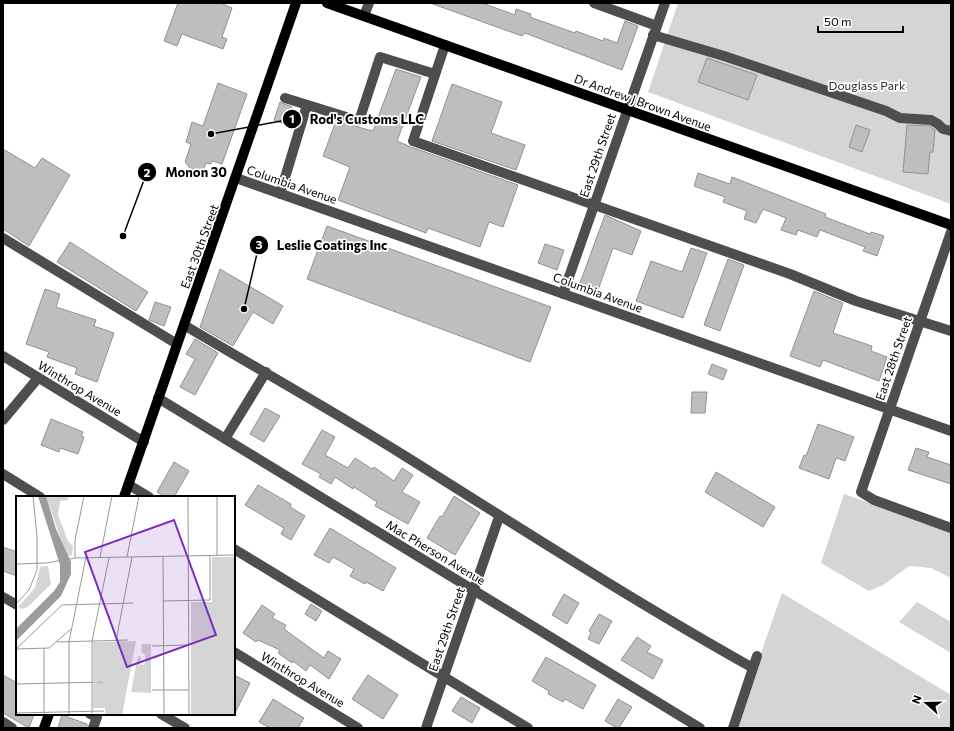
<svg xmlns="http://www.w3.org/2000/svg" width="954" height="731" font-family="Commissioner,sans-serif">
<rect width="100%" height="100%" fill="#fff"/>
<path fill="#d5d5d5" d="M678,3H951V204L648,92Z
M844,494L951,532V578L931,568L909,566L883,585L869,591L821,563Z
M782,593L951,695V728H737C751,682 766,638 782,593Z
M917,602L951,622V653L899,622Z"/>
<path fill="#bebebe" stroke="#929292" d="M178,3H220L232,8L222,37L227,39L223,49L182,34L177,46L164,41Z
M430,3H482L515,15L516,9L531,14L530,17L575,33L576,31L603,41L604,38L617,43L625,21L638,26L622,70L525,33L522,36Z
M707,58L757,75L748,100L698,82Z
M396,69L421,77L397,141L411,147L518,185L503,227L489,222L480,247L428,228L426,233L338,200L350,167L323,156L336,121L373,131Z
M218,83L247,94L222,164L212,161L211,164L206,163L202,173L190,168L185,162L191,144L186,142L192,122L203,126Z
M452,84L502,102L491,133L525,145L516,170L432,141Z
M280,102L292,107L286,125L274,120Z
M856,125L870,130L862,152L849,147Z
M907,125L929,126L935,130L933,152H930L928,174L903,172Z
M3,149L35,168L42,158L70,175L29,246L3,229Z
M698,173L730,184L732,177L826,214L825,217L870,234L871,232L884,236L877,256L863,251L865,247L820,230L817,237L798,230L796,235L781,230L786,218L763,209L756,223L744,219L747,211L723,202L725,197L694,186Z
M605,215L641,231L632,255L613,248L598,290L580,283Z
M327,226L551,307L530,362L307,279Z
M70,242L148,292L136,311L57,262Z
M545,244L564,250L557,270L538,263Z
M691,248L707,253L683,318L636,301L651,261L682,272Z
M728,259L744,265L720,331L704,325Z
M220,269L283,306L273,324L253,312L233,346L200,327Z
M45,289L60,294L56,307L96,320L94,326L114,333L97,382L75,374L77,368L47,357L49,352L26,344Z
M814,291L843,303L833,333L872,346L871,351L887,357L879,381L823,360L820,367L790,356Z
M155,302L171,307L164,326L149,320Z
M195,339L218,353L195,395L180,387L195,359L186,354Z
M712,364L727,370L723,380L708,374Z
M692,392H707L705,413H691Z
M265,408L280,416L264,442L250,434Z
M51,419L83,432L81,436L84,437L78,454L60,448L59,452L41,445Z
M818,424L854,437L845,461L836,458L829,479L799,468L804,455L806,456Z
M322,430L335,437L325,455L348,468L355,458L372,469L374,467L394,481L402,468L413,475L402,492L420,502L408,524L375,506L377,502L354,487L353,489L335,477L331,484L319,477L321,474L302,464Z
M916,448L929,452L927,457L951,465V484L908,470Z
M174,462L189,471L174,497H165L157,492Z
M716,472L775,507L763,527L705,492Z
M258,485L291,504L290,507L305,516L291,540L281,534L284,528L245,505Z
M454,496L480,513L455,555L427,538L440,516L442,517Z
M330,528L396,568L383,591L366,582L365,584L350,576L354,569L333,557L329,563L314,555Z
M3,547L17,552V576L3,571Z
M564,594L579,603L567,624L552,615Z
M311,604L322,611L316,621L305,614Z
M262,605L275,614L272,618L286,625L284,629L324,658L328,651L341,659L329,679L310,665L306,671L293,661L292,663L278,653L280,650L258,640L256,642L243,633Z
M599,614L612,621L599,644L588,639L591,633L589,631Z
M637,637L651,646L647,652L663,660L653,679L621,660Z
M546,657L596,685L583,709L565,699L563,702L548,694L549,691L532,681Z
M3,675L17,683V714H34L29,728L3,713Z
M234,675L250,683L234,715Z
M368,675L398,695L383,719L352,699Z
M461,697L480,708L472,723L452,711Z
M273,699L304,718L298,728H270L259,722Z
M618,699L632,707L619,728H617L605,721Z
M62,715L87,724V728H58Z"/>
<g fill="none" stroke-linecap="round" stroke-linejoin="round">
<path stroke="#4e4e4e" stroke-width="10" d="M594,3L657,26
M364,16L369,3
M653,35L724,56L886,111L900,118L931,120L938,124L943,129L951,131
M445,45L413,141L790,274L856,301L951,331
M285,98L359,121L380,57L435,74
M236,178L951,431
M280,194L307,105
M951,232L861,492L874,500L951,528
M3,238L177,344
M563,294L665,3
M184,325C258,369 333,411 405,456C520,528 635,602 753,668
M3,356L144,442
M158,398L700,728
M3,420L38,378
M225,439L266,372
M3,474L40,497
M129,485L149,497
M234,549L528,728
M3,597L17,605
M234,652L358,728
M90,714L97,717L93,728
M161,714L185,728
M3,722L12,728
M426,728L499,517
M733,728L757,656"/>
<path stroke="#000" stroke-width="10" d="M327,3L951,225
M124,497L296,3
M44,728L49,714"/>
</g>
<g text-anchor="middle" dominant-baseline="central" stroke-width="3.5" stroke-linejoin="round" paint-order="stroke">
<g font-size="12" fill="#2c2c2c" stroke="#fff">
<text x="867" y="85">Douglass Park</text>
</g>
<g font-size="12" fill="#000" stroke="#fff">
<text transform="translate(643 102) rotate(20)">Dr Andrew J Brown Avenue</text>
<text transform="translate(597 155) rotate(-71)">East 29th Street</text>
<text transform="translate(292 184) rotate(19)">Columbia Avenue</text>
<text transform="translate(199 246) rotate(-70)">East 30th Street</text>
<text transform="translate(598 292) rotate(20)">Columbia Avenue</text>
<text transform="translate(893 358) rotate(-71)">East 28th Street</text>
<text transform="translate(80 388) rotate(31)">Winthrop Avenue</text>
<text transform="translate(436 552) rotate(31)">Mac Pherson Avenue</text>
<text transform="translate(446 629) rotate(-71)">East 29th Street</text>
<text transform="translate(303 679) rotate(31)">Winthrop Avenue</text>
</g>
</g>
<g transform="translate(16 496)">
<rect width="219" height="219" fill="#fff"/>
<path d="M30,0H53L52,4L44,5L42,19L52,45L57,50L56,59L52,60L49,55ZM196,61H219V219H175V106H196ZM32,70L35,88L12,111L5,113L2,111L19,92L24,71ZM120,145L106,219H90L89,212H78L77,214V188L87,185H77V146ZM126,148H135V197L115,196L122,160L125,161L124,168L128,169L130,165L129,159L125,155Z" fill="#d5d5d5"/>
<path d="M22,0H30L40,33L55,66V78L45,100L0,145V133L38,95L44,86V69Z" fill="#9c9c9c"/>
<path fill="none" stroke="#999" stroke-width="1" d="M172,0L173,219M147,60L148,219M201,60V0M84,61L96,0M111,61L123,0M59,62V44L68,0M0,68L30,67L59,62L219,59M147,105L194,104V60M0,108L13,94L21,74V41L17,0M100,145L116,61M41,146L112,144M136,150L172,149M28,152V219M0,153L46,109L117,107M0,153L33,152L55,133M0,188L87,186M136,194H173M0,217L88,215M53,219V146L70,61M76,219V145L93,62"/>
<path fill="#7b2cbf" fill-opacity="0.15" stroke="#7b2cbf" stroke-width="2" d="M158,24L200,139L111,171L69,56Z"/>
<rect width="219" height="219" fill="none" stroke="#000" stroke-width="2"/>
</g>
<path fill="none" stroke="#000" stroke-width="1.5" d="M211 134L292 119M123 236L147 172M244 309L259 245"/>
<g fill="#000" stroke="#fff" stroke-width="1.5">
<circle cx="211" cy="134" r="4"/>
<circle cx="123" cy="236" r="4"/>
<circle cx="244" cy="309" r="4"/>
<circle cx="292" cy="119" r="10"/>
<circle cx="147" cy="172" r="10"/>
<circle cx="259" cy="245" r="10"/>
</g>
<g font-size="12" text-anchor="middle" font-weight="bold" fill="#fff">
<text x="292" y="123">1</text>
<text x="147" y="177">2</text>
<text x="259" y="249">3</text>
</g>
<g font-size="13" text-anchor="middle" font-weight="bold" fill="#000" stroke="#fff" stroke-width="3.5" stroke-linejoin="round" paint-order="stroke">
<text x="367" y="124">Rod's Customs LLC</text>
<text x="196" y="177">Monon 30</text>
<text x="332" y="250">Leslie Coatings Inc</text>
</g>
<rect width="954" height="731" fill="none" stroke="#000000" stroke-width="8"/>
<g transform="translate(926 703) rotate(290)" stroke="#ffffff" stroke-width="3" paint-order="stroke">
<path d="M0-3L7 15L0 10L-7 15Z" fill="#000000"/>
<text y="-6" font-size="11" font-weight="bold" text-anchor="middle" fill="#000000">N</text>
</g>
<path d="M818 26v6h85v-6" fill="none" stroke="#000000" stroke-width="2"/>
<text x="824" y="26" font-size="12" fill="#000000" stroke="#ffffff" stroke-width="3" paint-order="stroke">50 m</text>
</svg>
